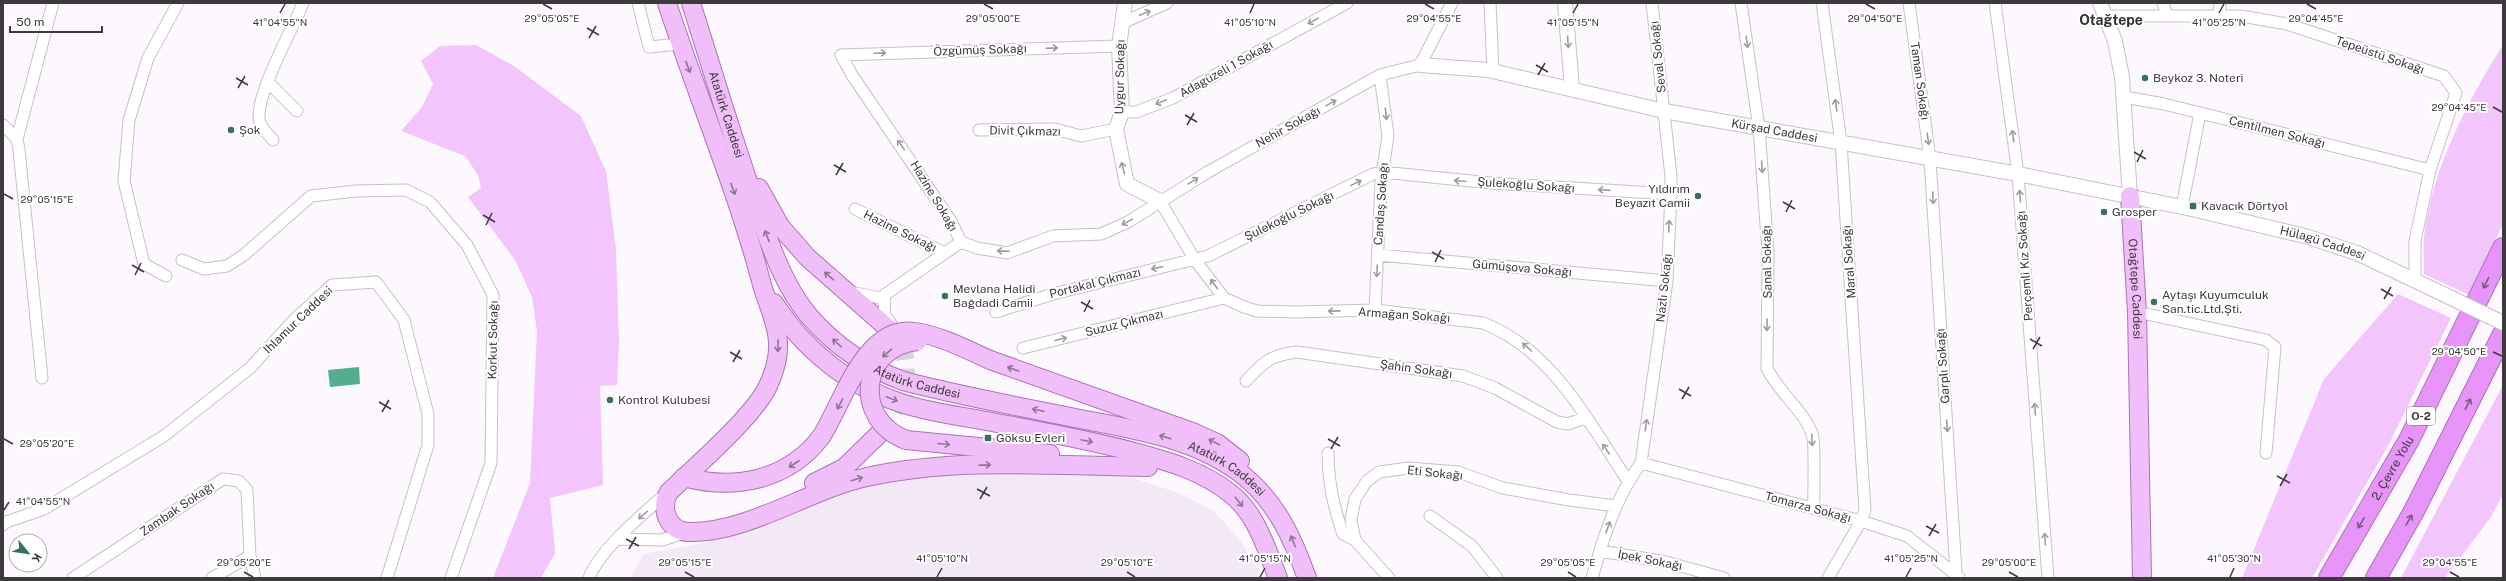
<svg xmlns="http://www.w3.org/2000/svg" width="2506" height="581" font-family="'Public Sans',sans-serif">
<rect width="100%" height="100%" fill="#fdf8fe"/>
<path fill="#f3e8f5" d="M1099,473L1136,479L1176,492L1213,510L1241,541L1257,568L1260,578H630L644,554L718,540L786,512L874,481L924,475Z"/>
<path fill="#f3c5fd" d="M476,45L514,66L581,116L606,171L616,249L619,342L617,385L600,386L603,485L550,498L555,553L541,578H493L530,483L537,331L532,297L515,260L468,197L481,188L478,175L465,156L401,131L422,107L433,84L421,61L440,46Z
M2503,45V224L2469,295L2424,274C2424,261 2423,249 2424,237C2431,171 2468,100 2503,45Z
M2398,294L2451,318L2388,446L2312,578H2242L2324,379Z
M2503,385V494L2491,517L2445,578H2401Z"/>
<path fill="#53ae90" d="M359,367L360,384L330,387L328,370Z"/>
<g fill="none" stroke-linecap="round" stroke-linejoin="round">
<path stroke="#d6d2d7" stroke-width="18" stroke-dasharray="18 9" stroke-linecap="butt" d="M879,434C901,406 914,374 900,339"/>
<g stroke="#c6c1c7" stroke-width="13">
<path id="minor" d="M638,3L649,47L680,44
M1490,3L1493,71
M1741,3L1759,128L1768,252L1767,368C1778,392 1805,412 1812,434C1816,446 1813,493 1814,508
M1822,3L1841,143L1865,510L1861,521L1828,578
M1909,3L1930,159L1956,572
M1995,3L2018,174L2048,578
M2163,3L2167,16
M2105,16H2241L2287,24L2444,76L2456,93L2430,170L2415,241V279
M2219,16L2220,3
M1122,23L1167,3
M1119,46L841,55L852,75L951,221L961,242L977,248L1007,253L1053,236L1101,234L1128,222L1208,172L1380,75L1420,65L1452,3
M268,82L297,111
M2124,97L2164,104L2430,170
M1122,112H1136L1173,98L1347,3
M3,125L17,139L19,150L42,378
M979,130L1055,129L1081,136L1116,129
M17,139L53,3
M273,140C269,135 262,129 260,123C252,100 293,29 303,3
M1160,201L1195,260L1224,298L1244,307L1257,311L1296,312L1375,310L1483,323C1553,350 1588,422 1628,481
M2182,207L2200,113
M855,209L945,253
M1378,255L1667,281
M182,260L204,269L227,266L244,255L311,196L356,191L406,190L430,202L467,245L493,295L491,463L451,578
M166,276L144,264L124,181L129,120L148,58L178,3
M851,292L880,298L961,242
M885,294L884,314L891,324
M1375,310L1381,182L1388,136L1380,75
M996,312L1053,294L1208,256L1373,174L1382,172L1491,183L1671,194
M2137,312L2266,340L2275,347L2266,453
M1023,348L1224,298
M1246,381C1263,362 1271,355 1297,352L1463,376L1495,388L1557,422L1568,424L1585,418
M1328,453C1328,480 1334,509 1343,534L1355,540
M1641,463L1861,521L1907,536L1959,577
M1430,516L1472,546L1497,578
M3,525L6,522L44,509L164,436L250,368L294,320L332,285L376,282L404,320L428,414V445L387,578
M619,539L662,540L687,532
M1600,551L1666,562L1724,578
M73,578L223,479L239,481L247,490L250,556L255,578
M212,578L250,556
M589,578C600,549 644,513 668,492
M1389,578L1355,540L1351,520L1355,499L1367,481L1379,472L1409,468L1458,472L1503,488L1569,500L1616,506
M1592,578C1603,538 1616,497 1641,463L1667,281L1671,194V176L1652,3"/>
</g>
<g stroke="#c6c1c7" stroke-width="16">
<g id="tertiary">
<path d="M1125,3L1119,46L1122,112L1116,129L1127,184L1160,201"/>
<path d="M1565,3L1572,89"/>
<path d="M2100,3L2115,41L2122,77L2130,196"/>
<path id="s1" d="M1420,65L1488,70L1664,111L2018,174L2192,209L2305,236L2357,253L2443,294"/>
</g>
</g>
<g stroke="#aa74b6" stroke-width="20">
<g id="primary">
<path d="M667,3C697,96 736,187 761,281C766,302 777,320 778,342C779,357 774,373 768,386C755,415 694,468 669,492C660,507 667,531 688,532C746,534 810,489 867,477C959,457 1055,466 1148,467"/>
<path id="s2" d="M691,3C712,69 732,136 755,202C769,241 782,284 809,316C835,346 866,367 903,381C961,396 1021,407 1080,419C1137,430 1198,439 1244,476C1277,503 1293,539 1307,578"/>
<path d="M759,188L780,226L807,257L900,339"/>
<path id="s3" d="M2130,196L2137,312L2142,578"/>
<path d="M774,303C803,349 849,386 901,403C925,411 951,415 976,419C1028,429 1082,438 1134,452C1167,461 1203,471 1231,494C1256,513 1267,550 1278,578"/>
<path d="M990,360L1195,433L1217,443L1240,461"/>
<path d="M906,440L1050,454"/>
<path d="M684,477C735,491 788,480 821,437"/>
<path d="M814,483L844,468L879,434"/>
</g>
</g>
<g stroke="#aa74b6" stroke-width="22">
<g id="motorway">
<path id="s4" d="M2329,578L2409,440L2503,248"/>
<path d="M2376,578L2414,511L2503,334"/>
</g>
</g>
<use href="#minor" stroke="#fff" stroke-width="11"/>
<use href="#tertiary" stroke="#fff" stroke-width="14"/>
<use href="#primary" stroke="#f0bffa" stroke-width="18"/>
<use href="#motorway" stroke="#e694f7" stroke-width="20"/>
<g stroke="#c6c1c7" stroke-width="16" stroke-linecap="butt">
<path id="tertiary-bridge" d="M2443,294L2503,323"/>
</g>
<g stroke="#aa74b6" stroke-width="20" stroke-linecap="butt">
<path id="primary-bridge" d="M821,437C843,403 865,324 915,332C941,336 966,349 990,360
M906,440C852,419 860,346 918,341"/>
</g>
<use href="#tertiary-bridge" stroke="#fff" stroke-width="14"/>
<use href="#primary-bridge" stroke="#f0bffa" stroke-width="18"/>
</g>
<defs><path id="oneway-shaft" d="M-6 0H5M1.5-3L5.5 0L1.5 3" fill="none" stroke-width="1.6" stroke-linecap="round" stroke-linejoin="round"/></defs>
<g stroke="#9e9c9e">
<use href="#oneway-shaft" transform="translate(1145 13) rotate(-22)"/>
<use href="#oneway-shaft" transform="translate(1313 21) rotate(152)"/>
<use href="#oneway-shaft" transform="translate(1568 42) rotate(86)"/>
<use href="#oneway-shaft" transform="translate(1747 42) rotate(82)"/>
<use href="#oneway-shaft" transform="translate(1052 48) rotate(-2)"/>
<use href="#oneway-shaft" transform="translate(880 53) rotate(-2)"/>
<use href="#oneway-shaft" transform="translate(1161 102) rotate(158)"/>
<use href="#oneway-shaft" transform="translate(1331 103) rotate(-29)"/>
<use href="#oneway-shaft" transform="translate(1836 105) rotate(-98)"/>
<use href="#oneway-shaft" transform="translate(1386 114) rotate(83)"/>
<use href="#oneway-shaft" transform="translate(2013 136) rotate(-98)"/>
<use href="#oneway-shaft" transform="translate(1928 139) rotate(82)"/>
<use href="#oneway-shaft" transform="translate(901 145) rotate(-125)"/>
<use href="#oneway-shaft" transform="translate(1762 167) rotate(86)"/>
<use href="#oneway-shaft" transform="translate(1123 168) rotate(-104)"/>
<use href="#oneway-shaft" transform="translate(1193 181) rotate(-31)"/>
<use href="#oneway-shaft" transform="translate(1460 181) rotate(-175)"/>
<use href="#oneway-shaft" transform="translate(1356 183) rotate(-26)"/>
<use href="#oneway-shaft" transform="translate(1604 190) rotate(-176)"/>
<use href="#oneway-shaft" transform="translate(2020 196) rotate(-94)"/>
<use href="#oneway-shaft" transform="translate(1933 198) rotate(87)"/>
<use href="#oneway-shaft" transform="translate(1127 222) rotate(151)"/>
<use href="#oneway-shaft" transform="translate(1669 226) rotate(-87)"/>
<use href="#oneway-shaft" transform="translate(1003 251) rotate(-178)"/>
<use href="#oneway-shaft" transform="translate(1157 268) rotate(168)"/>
<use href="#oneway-shaft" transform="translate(1377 271) rotate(93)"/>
<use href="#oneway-shaft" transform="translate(1214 284) rotate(-127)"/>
<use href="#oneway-shaft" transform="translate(1334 311) rotate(179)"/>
<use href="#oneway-shaft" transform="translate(1767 325) rotate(91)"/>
<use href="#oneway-shaft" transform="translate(1061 339) rotate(-14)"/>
<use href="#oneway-shaft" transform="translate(1527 347) rotate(-139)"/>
<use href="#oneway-shaft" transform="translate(2035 409) rotate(-94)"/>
<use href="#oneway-shaft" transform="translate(1646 425) rotate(-82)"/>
<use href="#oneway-shaft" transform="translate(1947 426) rotate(86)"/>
<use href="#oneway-shaft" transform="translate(1812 440) rotate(87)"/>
<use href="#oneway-shaft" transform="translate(1606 449) rotate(-124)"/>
<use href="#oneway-shaft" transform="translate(643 515) rotate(139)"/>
<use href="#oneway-shaft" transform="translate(1608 527) rotate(-70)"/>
<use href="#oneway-shaft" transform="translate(2045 539) rotate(-94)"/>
</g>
<g stroke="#8d7692">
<use href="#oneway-shaft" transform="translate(688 67) rotate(70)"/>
<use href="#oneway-shaft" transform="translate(733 189) rotate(70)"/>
<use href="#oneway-shaft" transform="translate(767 236) rotate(-111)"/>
<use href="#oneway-shaft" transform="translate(829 276) rotate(-139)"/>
<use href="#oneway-shaft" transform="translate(837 343) rotate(-138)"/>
<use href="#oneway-shaft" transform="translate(778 346) rotate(92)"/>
<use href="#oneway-shaft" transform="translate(887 353) rotate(139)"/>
<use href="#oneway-shaft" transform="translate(1013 369) rotate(-160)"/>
<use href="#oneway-shaft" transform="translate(892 399) rotate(22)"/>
<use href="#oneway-shaft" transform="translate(840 404) rotate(118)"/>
<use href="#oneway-shaft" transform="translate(1038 410) rotate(-168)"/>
<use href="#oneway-shaft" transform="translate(1165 437) rotate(-163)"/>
<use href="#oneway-shaft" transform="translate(1087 441) rotate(12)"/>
<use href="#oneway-shaft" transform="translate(1214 442) rotate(-152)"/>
<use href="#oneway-shaft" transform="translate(944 444) rotate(5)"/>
<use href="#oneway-shaft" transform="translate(794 464) rotate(147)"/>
<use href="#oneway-shaft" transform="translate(985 465) rotate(-1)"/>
<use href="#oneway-shaft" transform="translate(857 479) rotate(-17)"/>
<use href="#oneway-shaft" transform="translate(1239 502) rotate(51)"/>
<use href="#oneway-shaft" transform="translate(1293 541) rotate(-112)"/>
</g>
<g stroke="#785a7d">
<use href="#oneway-shaft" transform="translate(2486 283) rotate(116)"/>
<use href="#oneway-shaft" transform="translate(2468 404) rotate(-63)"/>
<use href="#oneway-shaft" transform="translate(2409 520) rotate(-60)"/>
<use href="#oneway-shaft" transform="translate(2361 523) rotate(120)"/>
</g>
<path fill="none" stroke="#3c3a3c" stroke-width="1.5" d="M543,4L552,9M984,4L993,9M1425,4L1434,9M1866,4L1875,9M2307,4L2316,9M280,13L285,4M1250,13L1254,4M1573,13L1578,4M2219,13L2224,4M587,28L599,35M589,38L596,26M1536,65L1548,72M1538,75L1545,63M236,78L248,85M238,88L245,76M2493,107L2502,112M1185,115L1197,122M1187,125L1194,113M2134,152L2146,159M2137,162L2143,150M834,165L846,172M836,175L843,163M4,194L13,199M1783,202L1795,209M1786,212L1792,200M483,215L495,222M486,225L492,213M1432,252L1444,259M1435,262L1441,250M132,265L144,272M135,275L141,263M2381,289L2393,296M2384,299L2391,287M1081,302L1093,309M1084,312L1090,300M2030,339L2042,346M2033,349L2040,337M730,352L742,359M2493,352L2502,356M733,362L740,350M1679,389L1691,396M1682,399L1689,387M379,402L391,409M382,412L389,400M4,439L13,444M1328,439L1340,446M1331,449L1338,437M2277,476L2290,483M2280,486L2287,474M977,489L990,496M980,499L987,487M4,510L9,502M1926,526L1939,533M1929,536L1936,524M626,539L639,546M629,549L636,537M244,572L253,577M685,572L694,577M1127,572L1135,577M1568,572L1576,577M2009,572L2018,577M2450,572L2459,577M937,577L942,568M1260,577L1265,568M1906,577L1911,568M2230,577L2234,568"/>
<g fill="#35725e" stroke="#fff" stroke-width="1.5">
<circle cx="2145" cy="78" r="4"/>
<circle cx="231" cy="130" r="4"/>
<circle cx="1698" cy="196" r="4"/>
<rect x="2189" y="202" width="8" height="8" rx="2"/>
<circle cx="2104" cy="212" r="4"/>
<circle cx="945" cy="296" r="4"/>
<circle cx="2154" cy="302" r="4"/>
<circle cx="610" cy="400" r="4"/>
<rect x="984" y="434" width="8" height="8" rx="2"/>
</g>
<g text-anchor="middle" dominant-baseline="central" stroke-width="4" stroke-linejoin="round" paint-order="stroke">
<rect fill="#fff" stroke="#767576" stroke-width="1" x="2407" y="407" width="28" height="18" rx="3"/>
<g font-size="11" font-weight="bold" fill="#3c3a3c">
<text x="2421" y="416">O-2</text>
</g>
<g font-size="12" fill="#3c3a3c" stroke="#fff">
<text transform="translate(980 50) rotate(-2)">Özgümüş Sokağı</text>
<text transform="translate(2380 55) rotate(19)">Tepeüstü Sokağı</text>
<text transform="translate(1658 57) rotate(-96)">Seval Sokağı</text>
<text transform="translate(1226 69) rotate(-29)">Adagüzeli 1 Sokaḡı</text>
<text transform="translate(1120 77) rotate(-89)">Uygur Sokağı</text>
<text transform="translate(1920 81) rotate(82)">Taman Sokağı</text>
<text stroke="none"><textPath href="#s2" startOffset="117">Atatürk Caddesi</textPath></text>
<text transform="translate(1288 127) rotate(-29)">Nehir Sokağı</text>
<text transform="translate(1025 131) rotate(1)">Divit Çıkmazı</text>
<text stroke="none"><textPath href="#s1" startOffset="361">Kürşad Caddesi</textPath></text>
<text transform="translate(2277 132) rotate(14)">Centilmen Sokağı</text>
<text transform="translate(1526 185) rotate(4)">Şulekoğlu Sokağı</text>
<text transform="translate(934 196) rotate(59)">Hazine Sokaḡı</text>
<text transform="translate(1381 204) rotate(-86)">Candaş Sokağı</text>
<text transform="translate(1289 216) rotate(-26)">Şulekoğlu Sokaḡı</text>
<text transform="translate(900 231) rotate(26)">Hazine Sokağı</text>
<text stroke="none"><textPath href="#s1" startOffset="921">Hülagü Caddesi</textPath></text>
<text transform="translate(1767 262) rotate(-91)">Sanal Sokağı</text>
<text transform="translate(1849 262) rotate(-94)">Maral Sokağı</text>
<text transform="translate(2025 266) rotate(-94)">Perçemli Kız Sokağı</text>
<text transform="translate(1522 268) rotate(5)">Gümüşova Sokağı</text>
<text transform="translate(1095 283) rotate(-14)">Portakal Çıkmazı</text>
<text transform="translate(1664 288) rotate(-84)">Nazlı Sokağı</text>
<text stroke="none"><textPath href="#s3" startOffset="93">Otağtepe Caddesi</textPath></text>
<text transform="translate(1404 315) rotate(4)">Armaḡan Sokaḡı</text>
<text transform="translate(298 320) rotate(-44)">Ihlamur Caddesi</text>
<text transform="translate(1124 323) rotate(-14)">Suzuz Çıkmazı</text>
<text transform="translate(493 340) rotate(-89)">Korkut Sokağı</text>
<text transform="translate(1943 366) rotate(-94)">Garplı Sokağı</text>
<text transform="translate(1416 369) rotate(8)">Şahin Sokağı</text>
<text stroke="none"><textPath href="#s2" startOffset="465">Atatürk Caddesi</textPath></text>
<text stroke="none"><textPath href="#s4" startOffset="127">2. Çevre Yolu</textPath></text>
<text stroke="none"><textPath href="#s2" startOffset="789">Atatürk Caddesi</textPath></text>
<text transform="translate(1435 473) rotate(6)">Eti Sokağı</text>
<text transform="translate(1808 507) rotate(15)">Tomarza Sokağı</text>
<text transform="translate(177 509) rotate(-34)">Zambak Sokağı</text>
<text transform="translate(1650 560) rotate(11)">İpek Sokağı</text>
</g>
<g font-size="12" fill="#3c3a3c" stroke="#fff" text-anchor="start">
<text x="2153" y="78">Beykoz 3. Noteri</text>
<text x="239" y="130">Şok</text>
<text x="1690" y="189" text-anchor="end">Yıldırım<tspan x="1690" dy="14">Beyazıt Camii</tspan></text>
<text x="2201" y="206">Kavacık Dörtyol</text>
<text x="2112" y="212">Grosper</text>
<text x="953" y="289">Mevlana Halidi<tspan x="953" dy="14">Bağdadi Camii</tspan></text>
<text x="2162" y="295">Aytaşı Kuyumculuk<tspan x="2162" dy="14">San.tic.Ltd.Şti.</tspan></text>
<text x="618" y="400">Kontrol Kulubesi</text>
<text x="996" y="438">Göksu Evleri</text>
</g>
<g font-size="14" font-weight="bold" fill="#343034" stroke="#fff">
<text x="2111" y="20">Otağtepe</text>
</g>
</g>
<g font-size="10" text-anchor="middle" fill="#3c3a3c" stroke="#fff" stroke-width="4" stroke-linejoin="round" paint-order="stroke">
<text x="2316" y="22">29°04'45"E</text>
<text x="552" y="22">29°05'05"E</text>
<text x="993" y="22">29°05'00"E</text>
<text x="1434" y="22">29°04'55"E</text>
<text x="1875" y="22">29°04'50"E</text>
<text x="280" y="26">41°04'55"N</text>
<text x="1250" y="26">41°05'10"N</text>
<text x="1573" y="26">41°05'15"N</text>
<text x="2219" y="26">41°05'25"N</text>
<text x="2459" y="111">29°04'45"E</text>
<text x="47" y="203">29°05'15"E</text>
<text x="2459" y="355">29°04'50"E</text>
<text x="47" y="447">29°05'20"E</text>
<text x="43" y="505">41°04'55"N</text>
<text x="942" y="562">41°05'10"N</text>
<text x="1265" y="562">41°05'15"N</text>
<text x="1911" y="562">41°05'25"N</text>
<text x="2234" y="562">41°05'30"N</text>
<text x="244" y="566">29°05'20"E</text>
<text x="685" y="566">29°05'15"E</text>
<text x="1127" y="566">29°05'10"E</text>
<text x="1568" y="566">29°05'05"E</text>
<text x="2009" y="566">29°05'00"E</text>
<text x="2450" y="566">29°04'55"E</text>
</g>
<rect width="2506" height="581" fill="none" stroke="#3c3a3c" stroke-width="8"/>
<g transform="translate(28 553) rotate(119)"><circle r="19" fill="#ffffff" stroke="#b1b0b1"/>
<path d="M0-3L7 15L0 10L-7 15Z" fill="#35725e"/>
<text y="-6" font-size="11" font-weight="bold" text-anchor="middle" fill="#3c3a3c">K</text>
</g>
<path d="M10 26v6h92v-6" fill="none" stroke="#3c3a3c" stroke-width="2"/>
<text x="16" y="26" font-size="12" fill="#3c3a3c" stroke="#ffffff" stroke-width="3" paint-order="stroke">50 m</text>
</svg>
